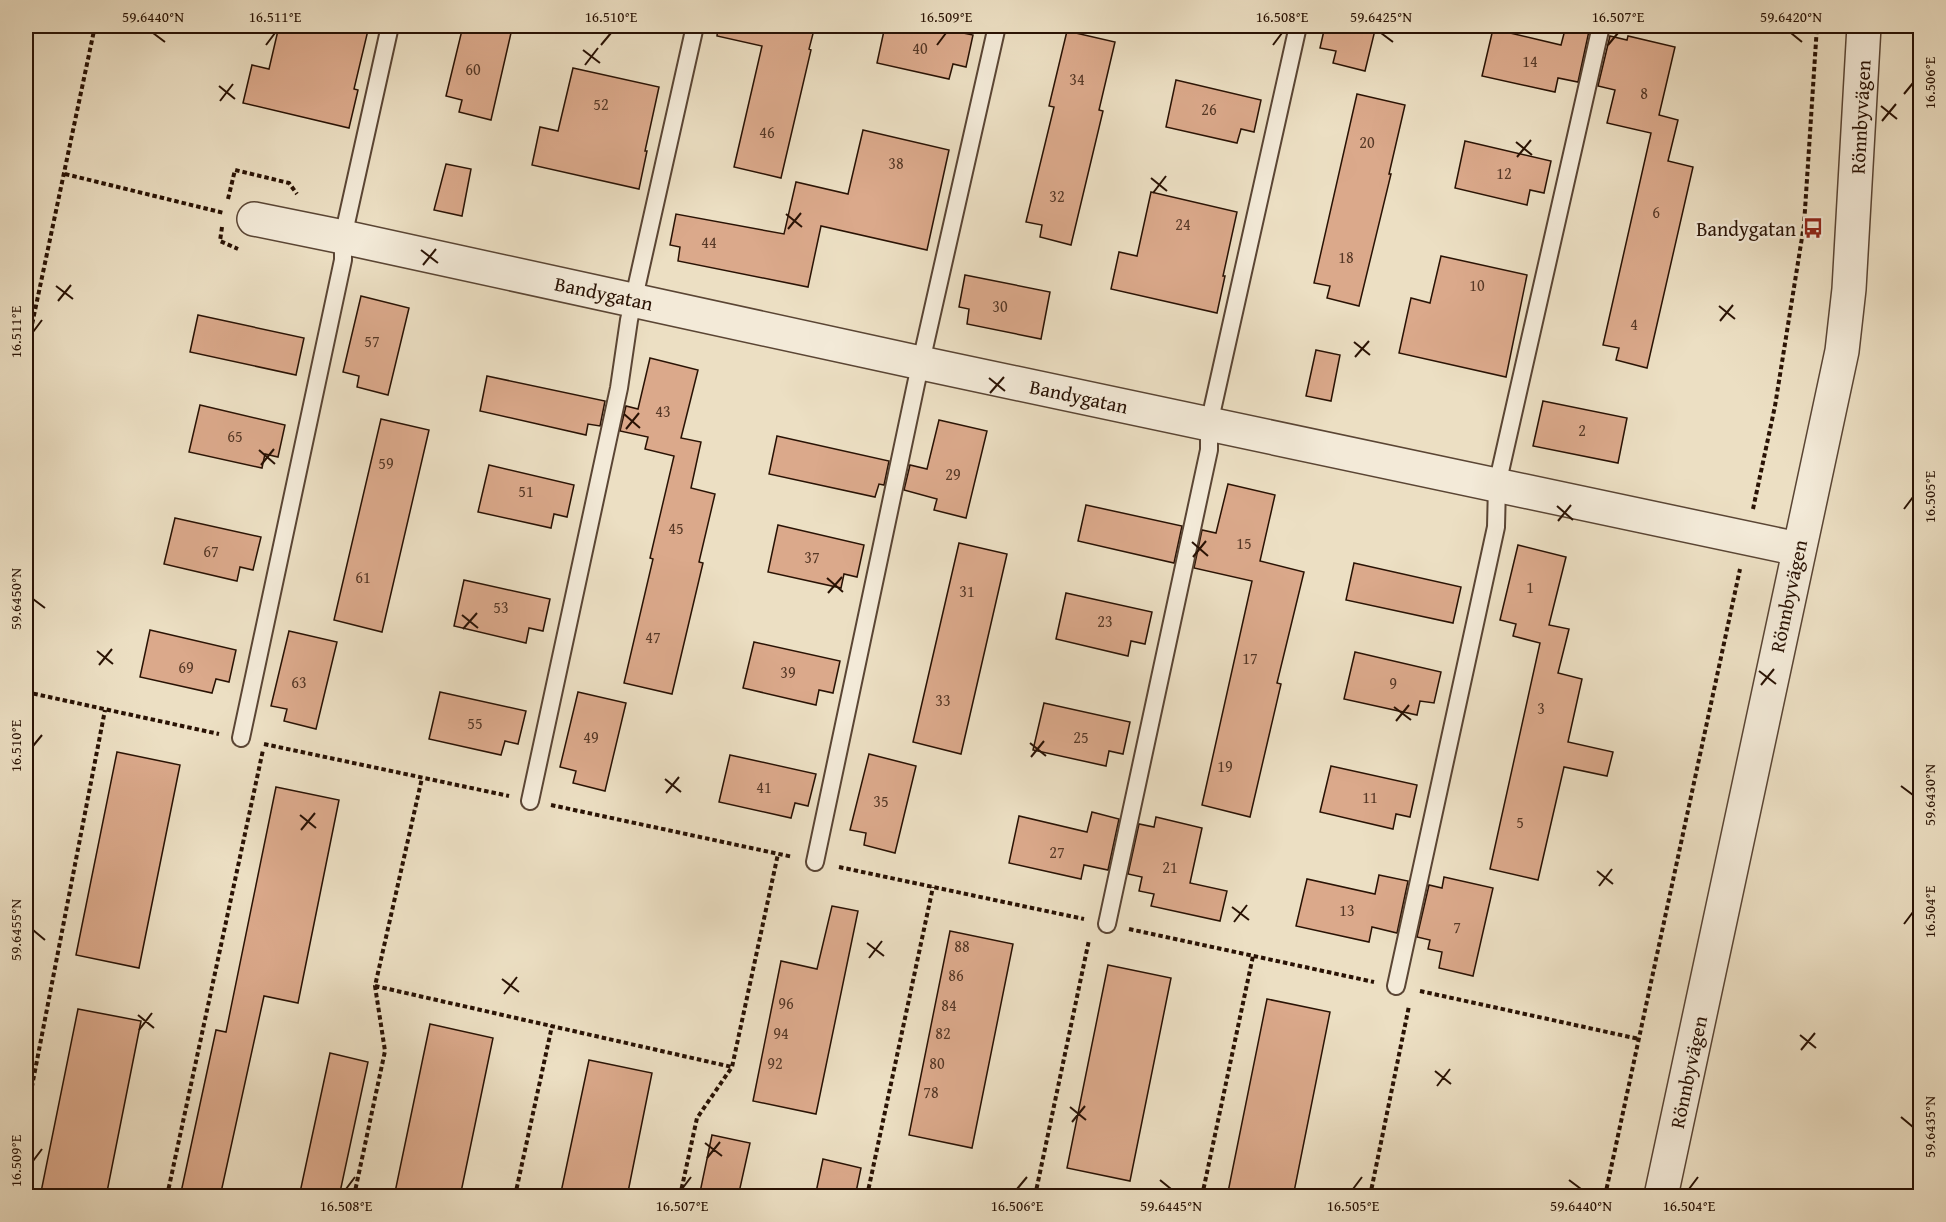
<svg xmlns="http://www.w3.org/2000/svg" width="1946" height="1222" font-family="'Gentium Book Plus',serif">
<rect width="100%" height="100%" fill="#ecdfc3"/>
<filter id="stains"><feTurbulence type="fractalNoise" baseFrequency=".00333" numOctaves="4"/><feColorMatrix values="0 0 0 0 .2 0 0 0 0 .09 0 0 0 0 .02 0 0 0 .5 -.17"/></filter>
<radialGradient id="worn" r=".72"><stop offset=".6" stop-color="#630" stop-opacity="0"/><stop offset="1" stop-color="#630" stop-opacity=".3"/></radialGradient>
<path fill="#dba98b" stroke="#291204" stroke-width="1.5" d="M279,26H369L354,89L358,90L349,128L243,103L252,65L269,69Z
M463,26H482L511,33L491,120L459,112L462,100L446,96Z
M718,26H815L809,49L811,50L781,178L734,167L762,46L717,36Z
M885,26H929L973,35L966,67L953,64L949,79L877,63Z
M1325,26H1376L1365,71L1333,63L1336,51L1320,48Z
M1566,26L1589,31L1578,82L1558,78L1555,92L1482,76L1493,29L1561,45Z
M1067,31L1115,42L1099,110L1103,111L1071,245L1040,237L1042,225L1026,222L1054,107L1049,106Z
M1610,36L1627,40L1628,36L1675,47L1659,115L1678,120L1668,161L1693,167L1647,368L1616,360L1619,348L1603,345L1651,133L1607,123L1615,90L1598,86Z
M573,68L659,87L645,151H647L639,189L532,165L540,127L558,131Z
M1176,80L1261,100L1254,132L1241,129L1237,143L1166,127Z
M1357,94L1405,105L1389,174H1391L1359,306L1327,298L1330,286L1314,283Z
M863,130L949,150L927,250L821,226L808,287L678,261L680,247L670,245L676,214L784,234L796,182L848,194Z
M1465,141L1551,161L1544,193L1530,190L1527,205L1455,188Z
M446,164L471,169L462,216L434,210Z
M1151,192L1237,212L1223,276H1225L1217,313L1111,289L1119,252L1137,256Z
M1441,256L1527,275L1506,377L1399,353L1411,298L1430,303Z
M965,275L1050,292L1041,339L967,324L969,309L959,307Z
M361,296L409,308L388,395L357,387L359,376L343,372Z
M198,315L304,338L296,375L190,352Z
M1316,350L1340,355L1331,401L1306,396Z
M650,358L698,370L681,438L701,442L691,488L715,494L699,562L703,563L672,694L624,683L653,559L650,558L674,456L645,449L648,437L620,431L626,406L638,409Z
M487,376L605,401L600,426L588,424L586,435L480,411Z
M1543,401L1627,418L1618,463L1533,446Z
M200,405L285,425L278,457L265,454L262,468L189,452Z
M381,419L429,430L382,632L334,620Z
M939,420L987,431L966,518L934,510L937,499L904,490L910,465L927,469Z
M777,436L889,461L884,485L879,484L875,497L769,474Z
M489,465L574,485L567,517L554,514L551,528L478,512Z
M1228,484L1275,495L1260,561L1304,572L1277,683L1281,684L1250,817L1202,805L1252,581L1194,568L1202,530L1216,533Z
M1086,505L1182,526L1174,563L1078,541Z
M175,518L261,537L253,570L240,567L237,581L164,564Z
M778,525L864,545L857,577L844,574L841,588L768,572Z
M959,543L1007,554L961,754L913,742Z
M1518,545L1566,557L1549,625L1569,629L1558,673L1582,679L1568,742L1613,752L1607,776L1564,767L1538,880L1490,869L1540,643L1513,636L1516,624L1500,620Z
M1354,563L1461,587L1453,623L1346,600Z
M464,580L550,599L543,631L529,628L526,643L454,626Z
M1066,593L1152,612L1145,644L1131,641L1128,656L1056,639Z
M150,630L236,650L229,682L216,679L212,693L140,677Z
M289,631L337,642L316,729L284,721L287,709L271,706Z
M754,642L840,661L833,693L819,690L816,705L743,688Z
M1355,652L1441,672L1434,703L1420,701L1417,715L1344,699Z
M440,692L526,711L518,744L505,741L501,755L429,739Z
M578,692L626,703L605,791L573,783L576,771L560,767Z
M1044,703L1130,722L1123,754L1109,751L1106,766L1033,750Z
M117,752L180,765L139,968L76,955Z
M869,754L916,766L895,853L864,845L866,833L850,830Z
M730,755L816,774L808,806L795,803L791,818L719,802Z
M1331,766L1417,785L1410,817L1396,814L1393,829L1320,812Z
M276,787L339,800L298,1003L264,996L220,1197H180L216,1030L226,1032Z
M1092,812L1119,819L1108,870L1084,865L1081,879L1009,863L1019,816L1087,832Z
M1156,817L1202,828L1190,883L1227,891L1220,921L1151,906L1154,894L1139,891L1142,877L1128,874L1139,824L1154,827Z
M1379,875L1408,881L1397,933L1372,927L1369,942L1296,926L1307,879L1375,894Z
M1444,877L1493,888L1473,976L1439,968L1442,952L1428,949L1430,940L1417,937L1429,885L1442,888Z
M832,906L858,911L816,1114L753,1101L781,961L817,969Z
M950,931L1013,944L972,1148L909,1135Z
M1108,965L1171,978L1130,1181L1067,1168Z
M1267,999L1330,1012L1293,1197H1227Z
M78,1009L141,1021L106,1197H40Z
M430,1024L493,1038L460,1197H394Z
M330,1053L368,1062L339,1197H299Z
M589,1060L652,1073L627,1197H560Z
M712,1135L750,1143L738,1197H699Z
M823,1159L861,1168L855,1197H815Z"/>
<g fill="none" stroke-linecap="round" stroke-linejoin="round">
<g stroke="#5a4534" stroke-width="20">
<path id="lane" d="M241,738L343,260V237L390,26
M530,801L619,388L629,320L695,26
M815,862L916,384L997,26
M1107,924L1209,450V424L1298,26
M1396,986L1496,527L1497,485L1601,26"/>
</g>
<g stroke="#5a4534" stroke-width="36">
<path id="street" d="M254,219L343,237L921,363L1798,549
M1661,1196L1842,351L1849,289L1864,26"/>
</g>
<path stroke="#291204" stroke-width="4" stroke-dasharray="4.5 3" stroke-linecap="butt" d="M1804,26L1832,31
M1894,31L1920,32
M65,174L224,213
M228,199L235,170L289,183L297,194
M222,227L220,241L238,249
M26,353L95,26
M1753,509L1775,406L1804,225L1817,26
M26,692L219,734
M264,744L509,796
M551,805L793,857
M839,867L1084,919
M1129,929L1374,982
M375,986L732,1067
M1420,991L1639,1039
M26,1117L105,710
M167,1196L263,750
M354,1196L385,1051L375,986L422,778
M515,1196L552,1026
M680,1196L697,1118L732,1067L778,854
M867,1196L933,887
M1035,1196L1089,940
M1202,1196L1253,956
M1370,1196L1409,1006
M1605,1196L1740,569"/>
<use href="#lane" stroke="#f3ead8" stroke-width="16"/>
<use href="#street" stroke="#f3ead8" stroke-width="33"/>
</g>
<path fill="none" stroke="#291204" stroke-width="2" d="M153,33L165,42M1381,33L1393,42M1791,33L1802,42M266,45L275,33M601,45L611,33M937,45L946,33M1273,45L1282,33M1608,45L1618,33M583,50L600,63M585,65L598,48M219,86L235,99M1904,94L1913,83M220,101L233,84M1881,106L1897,119M1882,121L1896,104M1516,142L1532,155M1517,157L1531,140M1151,178L1167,191M1153,193L1166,176M786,214L802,227M788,229L801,213M421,250L438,263M423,265L436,249M56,286L73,299M58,301L71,285M1719,306L1735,319M1720,321L1733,305M33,332L42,320M1354,342L1370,355M1355,357L1369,341M989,378L1005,391M990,393L1004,377M624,414L640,428M626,429L639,413M259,450L275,464M261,465L274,449M1557,506L1573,520M1904,509L1913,497M1558,521L1571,505M1192,542L1208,556M1193,557L1206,541M827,578L843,592M828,593L842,577M33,599L45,608M462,615L478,628M463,629L477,613M97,651L113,664M99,665L112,649M1759,671L1776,684M1761,685L1774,669M1394,707L1411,720M1396,721L1409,705M1030,743L1046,756M33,746L42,735M1031,757L1044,741M665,779L681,792M1901,786L1913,795M666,793L679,777M300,815L316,828M301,830L315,813M1597,871L1613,884M1599,886L1612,869M1232,907L1249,920M1234,922L1247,905M1904,924L1913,912M33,930L45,940M867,943L884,956M869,958L882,941M502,979L519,992M504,994L517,977M138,1015L154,1028M139,1030L152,1013M1800,1035L1816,1048M1801,1050L1815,1033M1435,1071L1451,1084M1437,1086L1450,1069M1070,1107L1086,1120M1901,1117L1913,1127M1072,1122L1085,1106M705,1143L722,1156M707,1158L720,1142M33,1161L42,1149M1160,1180L1171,1189M1569,1180L1581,1189M346,1189L355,1177M682,1189L691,1177M1017,1189L1027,1177M1353,1189L1362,1177M1689,1189L1698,1177"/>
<defs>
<g id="bus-bare" transform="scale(1.62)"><path d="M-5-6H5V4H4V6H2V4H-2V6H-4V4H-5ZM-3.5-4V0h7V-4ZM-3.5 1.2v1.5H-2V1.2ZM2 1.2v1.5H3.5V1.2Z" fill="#8f2418" stroke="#f3ead8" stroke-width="2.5" paint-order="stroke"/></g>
</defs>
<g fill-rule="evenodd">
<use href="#bus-bare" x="1813" y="228"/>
</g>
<g text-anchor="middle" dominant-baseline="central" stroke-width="4.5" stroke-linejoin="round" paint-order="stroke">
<g font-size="16" fill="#563826">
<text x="920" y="48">40</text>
<text x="1530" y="61">14</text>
<text x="473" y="69">60</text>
<text x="1077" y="79">34</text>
<text x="1644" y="93">8</text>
<text x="601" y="104">52</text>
<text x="1209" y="109">26</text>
<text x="767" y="132">46</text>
<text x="1367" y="142">20</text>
<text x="896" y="163">38</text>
<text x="1504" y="173">12</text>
<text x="1057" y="196">32</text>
<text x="1656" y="212">6</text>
<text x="1183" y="224">24</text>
<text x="709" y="242">44</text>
<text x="1346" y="257">18</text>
<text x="1477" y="285">10</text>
<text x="1000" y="306">30</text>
<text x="1634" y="324">4</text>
<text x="372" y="341">57</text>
<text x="663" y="411">43</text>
<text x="1582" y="430">2</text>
<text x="235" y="436">65</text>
<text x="386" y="463">59</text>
<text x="953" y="474">29</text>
<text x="526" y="491">51</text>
<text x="676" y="528">45</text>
<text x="1244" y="543">15</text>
<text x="211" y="551">67</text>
<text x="812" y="557">37</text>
<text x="363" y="577">61</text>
<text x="1530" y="587">1</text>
<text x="967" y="591">31</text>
<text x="501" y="607">53</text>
<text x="1105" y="621">23</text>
<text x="653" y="637">47</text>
<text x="1250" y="658">17</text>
<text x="186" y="667">69</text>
<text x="788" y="672">39</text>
<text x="299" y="682">63</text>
<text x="1393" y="683">9</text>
<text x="943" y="700">33</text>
<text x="1541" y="708">3</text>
<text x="475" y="723">55</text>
<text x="591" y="737">49</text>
<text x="1081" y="737">25</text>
<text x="1225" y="766">19</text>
<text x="764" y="787">41</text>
<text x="1370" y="797">11</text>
<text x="881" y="801">35</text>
<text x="1520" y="822">5</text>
<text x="1057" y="852">27</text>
<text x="1170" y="867">21</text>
<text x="1347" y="910">13</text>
<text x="1457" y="927">7</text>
<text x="962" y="946">88</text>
<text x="956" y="975">86</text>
<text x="786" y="1003">96</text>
<text x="949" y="1005">84</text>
<text x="781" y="1033">94</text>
<text x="943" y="1033">82</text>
<text x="775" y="1063">92</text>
<text x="937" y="1063">80</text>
<text x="931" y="1092">78</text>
</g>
<g font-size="20" fill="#291204" stroke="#f3ead8">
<text transform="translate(1860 117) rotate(-87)">Rönnbyvägen</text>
<text transform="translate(604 293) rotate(12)">Bandygatan</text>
<text transform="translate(1079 396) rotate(12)">Bandygatan</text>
<text transform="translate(1788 596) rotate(-78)">Rönnbyvägen</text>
<text transform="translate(1688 1072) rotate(-78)">Rönnbyvägen</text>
</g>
<g font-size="20" fill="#291204" stroke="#f3ead8" text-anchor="end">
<text x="1796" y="228">Bandygatan</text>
</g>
</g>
<rect width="1946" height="1222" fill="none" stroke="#ecdfc3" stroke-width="66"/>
<rect x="33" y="33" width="1880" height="1156" fill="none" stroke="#291204" stroke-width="2"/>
<g font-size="15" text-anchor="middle" fill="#291204">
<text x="153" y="22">59.6440°N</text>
<text x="275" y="22">16.511°E</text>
<text x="611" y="22">16.510°E</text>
<text x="946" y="22">16.509°E</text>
<text x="1282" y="22">16.508°E</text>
<text x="1381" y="22">59.6425°N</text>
<text x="1618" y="22">16.507°E</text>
<text x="1791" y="22">59.6420°N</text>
<text transform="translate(1930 83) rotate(-90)" y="5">16.506°E</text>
<text transform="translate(16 332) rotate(-90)" y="5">16.511°E</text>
<text transform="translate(1930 497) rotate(-90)" y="5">16.505°E</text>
<text transform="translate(16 599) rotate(-90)" y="5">59.6450°N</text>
<text transform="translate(16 746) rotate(-90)" y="5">16.510°E</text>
<text transform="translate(1930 795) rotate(-90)" y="5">59.6430°N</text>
<text transform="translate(1930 912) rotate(-90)" y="5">16.504°E</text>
<text transform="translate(16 930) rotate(-90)" y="5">59.6455°N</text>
<text transform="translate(1930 1127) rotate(-90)" y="5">59.6435°N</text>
<text transform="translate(16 1161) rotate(-90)" y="5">16.509°E</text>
<text x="346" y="1211">16.508°E</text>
<text x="682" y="1211">16.507°E</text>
<text x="1017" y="1211">16.506°E</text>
<text x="1171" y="1211">59.6445°N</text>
<text x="1353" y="1211">16.505°E</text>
<text x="1581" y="1211">59.6440°N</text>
<text x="1689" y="1211">16.504°E</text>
</g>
<rect width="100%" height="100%" filter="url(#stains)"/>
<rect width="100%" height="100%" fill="url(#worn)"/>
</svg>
